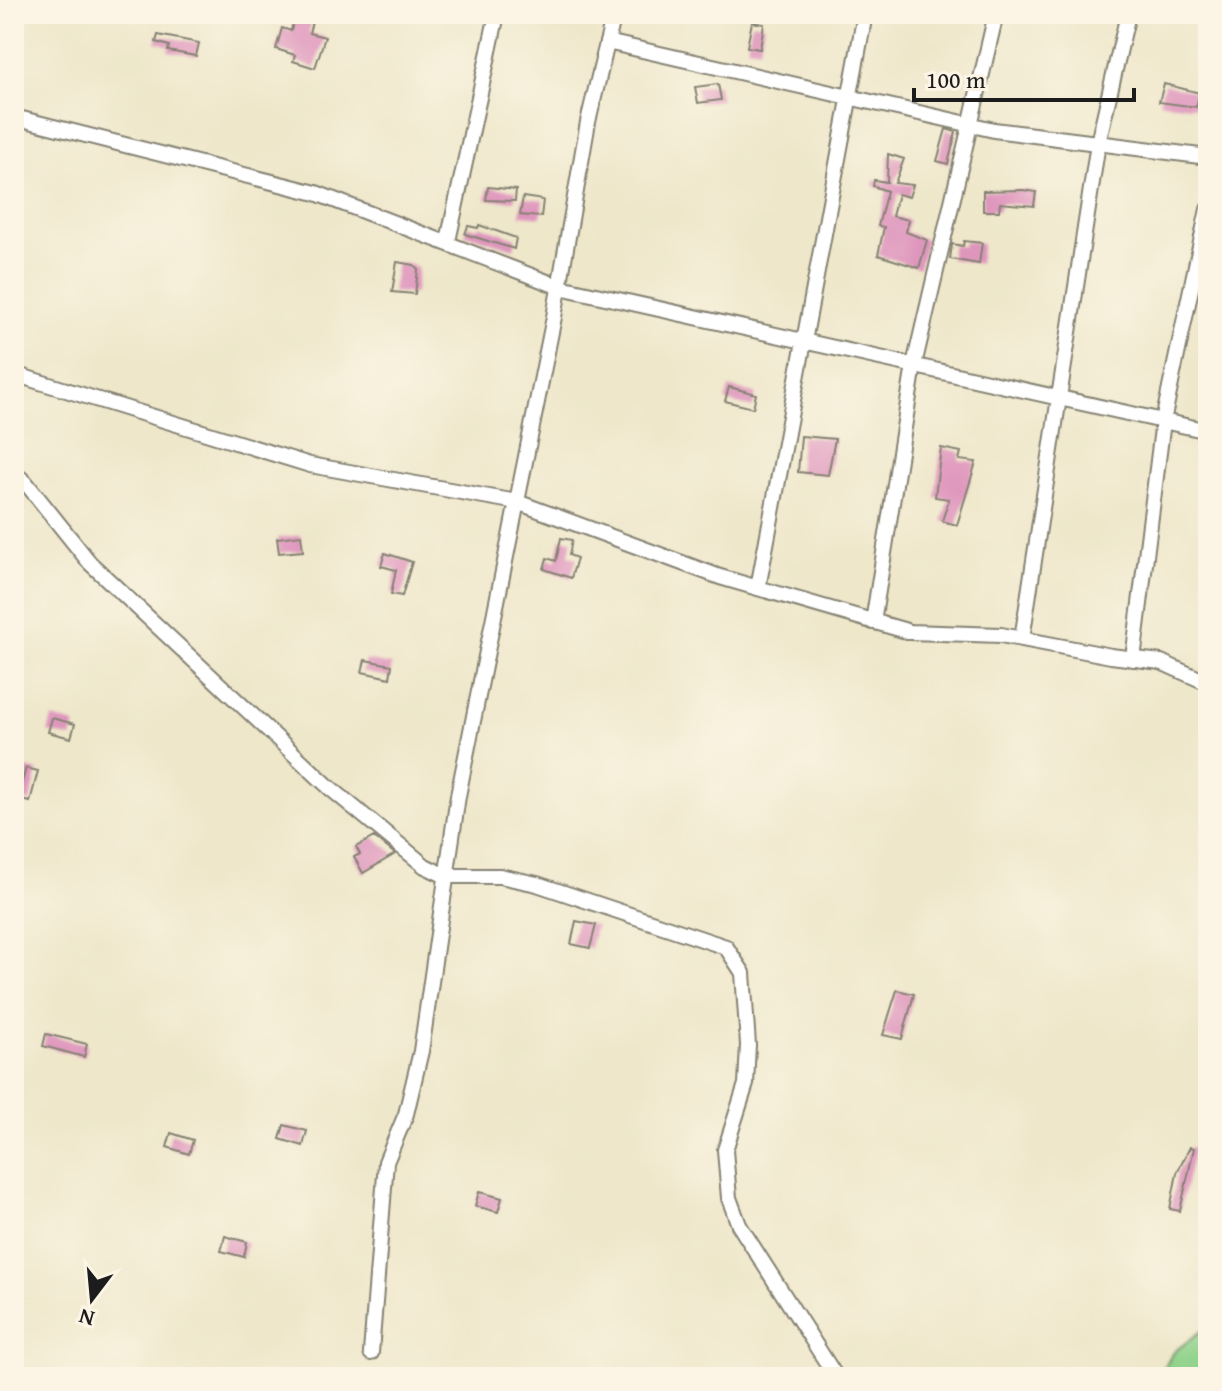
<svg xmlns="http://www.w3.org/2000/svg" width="1222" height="1391" font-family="'Gentium Book Plus',serif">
<rect width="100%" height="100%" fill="#fcf5e5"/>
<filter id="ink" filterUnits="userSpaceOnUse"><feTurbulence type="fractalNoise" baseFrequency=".0125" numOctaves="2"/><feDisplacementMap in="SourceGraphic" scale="16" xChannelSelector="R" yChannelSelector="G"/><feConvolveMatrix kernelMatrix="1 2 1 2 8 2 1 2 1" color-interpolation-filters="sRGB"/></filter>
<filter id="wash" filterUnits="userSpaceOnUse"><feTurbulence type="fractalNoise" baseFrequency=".006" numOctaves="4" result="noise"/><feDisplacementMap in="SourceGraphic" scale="32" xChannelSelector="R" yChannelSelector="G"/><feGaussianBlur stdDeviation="1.8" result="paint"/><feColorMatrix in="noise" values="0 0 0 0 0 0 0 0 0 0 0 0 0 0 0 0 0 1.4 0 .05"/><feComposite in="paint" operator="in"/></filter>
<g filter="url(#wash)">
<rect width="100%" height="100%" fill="#eee7ca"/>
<path fill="#8fd28a" stroke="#567753" stroke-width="2" d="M1208,1326V1377H1157L1175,1351Z"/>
<g id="blocks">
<path fill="#df96bd" d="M295,14H314L309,33L325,37L315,68L293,61L295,55L276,49L282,28L291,31Z
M752,22L764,24L760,49L747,47Z
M158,35L199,43L196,56L168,51L169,46L156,42Z
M718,84L721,100L698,103L695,87Z
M1164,84L1200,93L1196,107L1159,102Z
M946,129L956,132L948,164L937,161Z
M888,154L904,159L895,183L913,185L909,197L898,194L892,216L909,220L906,232L927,240L919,268L878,255L884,227L878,226L887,191L873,186L874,180L887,182Z
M488,187L516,190L515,201L486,200Z
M1023,190L1036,192L1034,206L1000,203L999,211H983V191Z
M523,197L543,200L541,217L520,215Z
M479,225L516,238L514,249L465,234L468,226L478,228Z
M964,241L982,243L979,264L950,259L952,244L963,246Z
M397,262L414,265L418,269L415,294L392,292Z
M729,387L756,394L753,408L725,401Z
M801,436L835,439L828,475L798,472Z
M941,448L961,452L959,460L976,462L957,525L942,521L949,499L935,497Z
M301,535L303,551L279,553L277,538Z
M561,538L572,540L569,555L577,558L571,578L544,569L547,558L556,561Z
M385,553L412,562L402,596L391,594L396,570L381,566Z
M365,660L392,665L390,678L362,672Z
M52,718L75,724L71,738L48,732Z
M26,768L38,771L30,802L17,799Z
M374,837L395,854L363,873L354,857L360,854L356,847Z
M576,921L596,925L590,948L571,944Z
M897,990L914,994L902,1039L883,1035Z
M46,1034L87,1044L84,1057L43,1046Z
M284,1125L307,1131L303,1146L280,1139Z
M171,1133L193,1140L189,1154L167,1147Z
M1190,1147L1194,1148L1180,1211L1170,1209L1177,1173Z
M479,1192L502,1198L498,1212L475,1206Z
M225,1236L247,1242L244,1257L221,1251Z"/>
</g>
</g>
<g filter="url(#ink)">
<use href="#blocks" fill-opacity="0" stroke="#858273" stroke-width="2"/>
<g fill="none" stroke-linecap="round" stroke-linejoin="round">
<g stroke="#858273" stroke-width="18">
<path id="minor" d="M607,42L994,130L1208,157
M14,117L316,193L560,287L1208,431
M448,241L497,14
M14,374L310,465L517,502L720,577L910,632L1001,635L1111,656L1161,662L1208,683
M14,473L26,483L90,563L329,787L425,866L446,876H500L537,884L726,947L743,973L748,1045L746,1084L725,1150L729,1198L739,1225L836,1377
M758,588L865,14
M873,622L914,365L996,14
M1022,639L1098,143L1128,14
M1133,659L1163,421L1208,209
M371,1353L386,1162L406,1114L421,1051L458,796L554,317L588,122L614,14"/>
</g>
<use href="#minor" stroke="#fff" stroke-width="14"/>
</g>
</g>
<rect width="1222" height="1391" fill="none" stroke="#fcf5e5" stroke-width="48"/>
<g transform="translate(92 1299) rotate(196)" stroke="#fcf5e5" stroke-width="6" paint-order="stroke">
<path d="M0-6L14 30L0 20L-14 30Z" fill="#1c1c1c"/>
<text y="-12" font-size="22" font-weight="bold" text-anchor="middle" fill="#1c1c1c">N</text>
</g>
<path d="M914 88v12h220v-12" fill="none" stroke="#1c1c1c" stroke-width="4"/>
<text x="926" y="88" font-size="24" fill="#1c1c1c" stroke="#fcf5e5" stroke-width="6" paint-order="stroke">100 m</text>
</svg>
